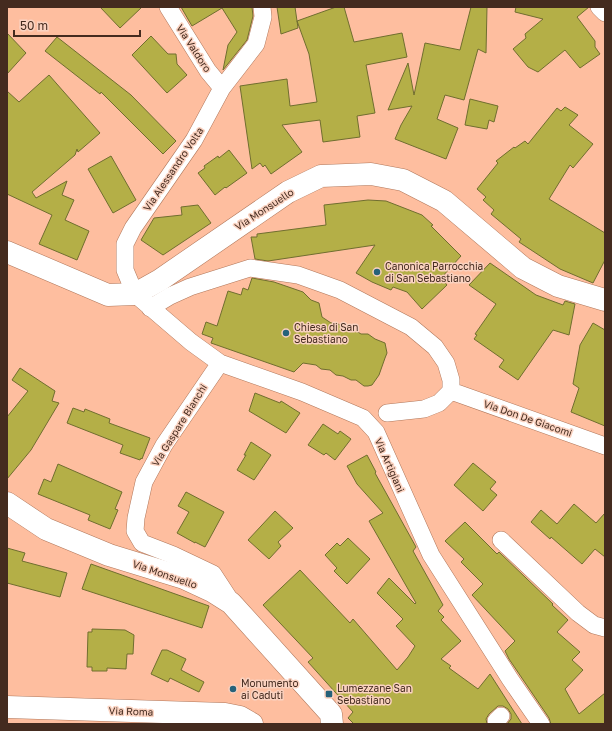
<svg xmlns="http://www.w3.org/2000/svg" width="612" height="731" font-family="'Golos Text',sans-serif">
<rect width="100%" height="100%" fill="#febe9f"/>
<path fill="#b4af47" stroke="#706e2f" d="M100,7H142L120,28Z
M181,7H252L253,16L247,40L223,70L228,45L237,32L222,8L192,26Z
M277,7H295L297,21L336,7H344L354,42L402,33L407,57L366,65L375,113L357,116L360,137L323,142L320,120L282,125L302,152L271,174L265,165L263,167L260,163L252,169L240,86L287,79L290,106L317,102L309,54L297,21L298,28L281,34Z
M471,7H487L486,53L478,49L464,100L445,95L437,119L458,128L446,159L395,139L401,125L412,106L388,110L408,63L414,95L425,43L460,50Z
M516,7H589L577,17L595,41V47L600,54L580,68L565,50L538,72L528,67L513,49L526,38L525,34L543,19L515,12Z
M7,33L26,53L7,74Z
M151,36L168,54H176L177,64L187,75L167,93L132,55Z
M57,37L131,95L176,141L163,154L101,92L100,94L45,51Z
M49,75L100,133L78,152L77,149L75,155L32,192L36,198L67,181L62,195L74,200L65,220L89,231L77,260L39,244L52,215L7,194V91L19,102Z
M470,99L498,106L494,122L489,120L487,129L465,125Z
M565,107L578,115L569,125L593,144L573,168L570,165L549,199L605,233V260L593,283L560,269L519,242L521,239L491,214L494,210L483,200L486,197L477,189L498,163L496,161L514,147L515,148L525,141L528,144L557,108L561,111Z
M229,150L247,173L226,188L225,187L215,195L198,173L205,168L204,166L218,156L219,158Z
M111,156L136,200L113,213L88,169Z
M368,200L386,201L422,215L433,225L431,226L461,256L441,278L447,285L422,309L407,292L393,287L391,290L372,282L356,273L375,245L268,261L255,259L251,237H257V234L326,225L324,205Z
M198,205L211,223L163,255L141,240L154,218L182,215L181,207Z
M490,263L536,295L563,305L565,301L575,304L569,335L553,330L518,380L499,367L504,360L474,339L477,335L475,334L496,304L469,285Z
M252,278L274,282L303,292L311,300L319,303L322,317L331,323H337L345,329H353L361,334H368L375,339L385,343L387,353L385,358L379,375L372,385L368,386H364L356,380H351L343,376L336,375L330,370L321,369L316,365L303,363L294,372L211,343L213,338L202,334L206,322L217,326L228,291L241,295L243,288L248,290Z
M593,323L605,330V426L571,412L579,388L573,384L580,345Z
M20,368L55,391L52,401L59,403L31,450L7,479V417L28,391L12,380Z
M255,393L280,403L281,401L300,413L286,433L249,411Z
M73,408L84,412L85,409L110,419L109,423L150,438L142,459L141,458L140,460L120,453L123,445L67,423Z
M323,424L338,434L340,431L351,439L335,460L326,453L324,455L308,445Z
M251,442L271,455L254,480L237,470L246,455H244Z
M367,455L376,472L375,473L416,547L413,551L443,605L438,611L444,617L441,620L461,641L441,659L451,666L449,668L478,689L490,674L522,724H507L511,719V714L508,709L503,706H498L489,714L486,719L487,724H354L348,718L353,712L308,662L313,658L263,605L300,570L350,623L353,619L397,670L408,657L415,646L396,626L403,619L377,593L389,578L415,604L416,603L369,521L383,513L357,484L347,466Z
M473,463L496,482L490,489L497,495L483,511L454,485Z
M58,464L122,492L115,509L118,510L110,529L88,520L90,515L38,494L44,479L51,482Z
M186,492L224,512L205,547L195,542V543L177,533L189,512L178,506Z
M574,504L596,523L605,513V557L595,549L582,564L551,537L550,539L531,522L541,510L557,524Z
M275,511L293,528L278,542L281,546L269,559L248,540Z
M465,522L497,554L499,552L553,604L552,605L568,620L557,632L580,652L572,660L583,670L565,689L579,714L605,693V724H551L549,718L509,659L505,651L515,641L472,595L483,584L461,562L464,559L445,541Z
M348,538L370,559L347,584L334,571L337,568L325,555L337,543L340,546Z
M7,548L25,553L22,561L67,573L60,597L7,583Z
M91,564L209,606L202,628L82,589Z
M92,629L125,630L134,635L133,654H127L126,669L107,668V671H92V667H87L88,632H92Z
M162,650H167L186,659L181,670L204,682L199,692L170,678L168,682L151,674Z"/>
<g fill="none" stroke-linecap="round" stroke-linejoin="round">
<g stroke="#b1775a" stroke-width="18">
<path id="street" d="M168,7L208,71L222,88
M262,7L263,17L256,44L222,88L194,140L133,228L125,244V270L135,294L191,342L220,363L302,392L363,418L376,432L431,555L510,679L541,724
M599,7L605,13
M150,308L170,296L190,287L250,268L298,275L340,290L411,327L435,347L446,363L451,380V391L439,403L424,409L387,413
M220,363L164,445L144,482L136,518L135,531L142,543L173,555L213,574L230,600
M451,391L605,446
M501,540L578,613L594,625L605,628
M496,721L501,716"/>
</g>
<g stroke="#b1775a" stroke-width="23">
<path id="secondary" d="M7,252L108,295L135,294L160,280L288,192L321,176L371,174L403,180L444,201L523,268L558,286L605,300
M7,503L46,529L109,555L184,578L212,591L231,603L331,714L332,724
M7,707L225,714L240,717L252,724"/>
</g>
<use href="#street" stroke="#fff" stroke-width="17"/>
<use href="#secondary" stroke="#fff" stroke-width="22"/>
</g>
<g fill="#26627a" stroke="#fad2c0" stroke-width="1.5">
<circle cx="377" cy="272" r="4"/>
<circle cx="286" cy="333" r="4"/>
<circle cx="233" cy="689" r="4"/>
<rect x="325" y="690" width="8" height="8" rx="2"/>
</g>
<g text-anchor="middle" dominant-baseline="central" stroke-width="3" stroke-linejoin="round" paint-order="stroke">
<g font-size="10" fill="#442b1f" stroke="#fad2c0">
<text transform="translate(194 48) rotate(57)">Via Valdoro</text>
<text transform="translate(173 169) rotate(-56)">Via Alessandro Volta</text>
<text transform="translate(264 209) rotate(-33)">Via Monsuello</text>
<text transform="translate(528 418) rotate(19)">Via Don De Giacomi</text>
<text transform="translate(179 425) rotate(-58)">Via Gaspare Bianchi</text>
<text transform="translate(390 465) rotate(66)">Via Artigiani</text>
<text transform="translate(165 574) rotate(19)">Via Monsuello</text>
<text transform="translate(131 711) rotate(2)">Via Roma</text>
</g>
<g font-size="10" fill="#442b1f" stroke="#fad2c0" text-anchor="start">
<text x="385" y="266">Canonica Parrocchia<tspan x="385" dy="12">di San Sebastiano</tspan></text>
<text x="294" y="327">Chiesa di San<tspan x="294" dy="12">Sebastiano</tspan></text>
<text x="241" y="683">Monumento<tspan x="241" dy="12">ai Caduti</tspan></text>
<text x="337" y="688">Lumezzane San<tspan x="337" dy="12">Sebastiano</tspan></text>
</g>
</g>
<rect width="612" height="731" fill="none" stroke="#442b1f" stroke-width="16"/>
<path d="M14 30v6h126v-6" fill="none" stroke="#442b1f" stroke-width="2"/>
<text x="20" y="30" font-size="12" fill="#442b1f" stroke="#fad2c0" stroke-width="3" paint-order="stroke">50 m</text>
</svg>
